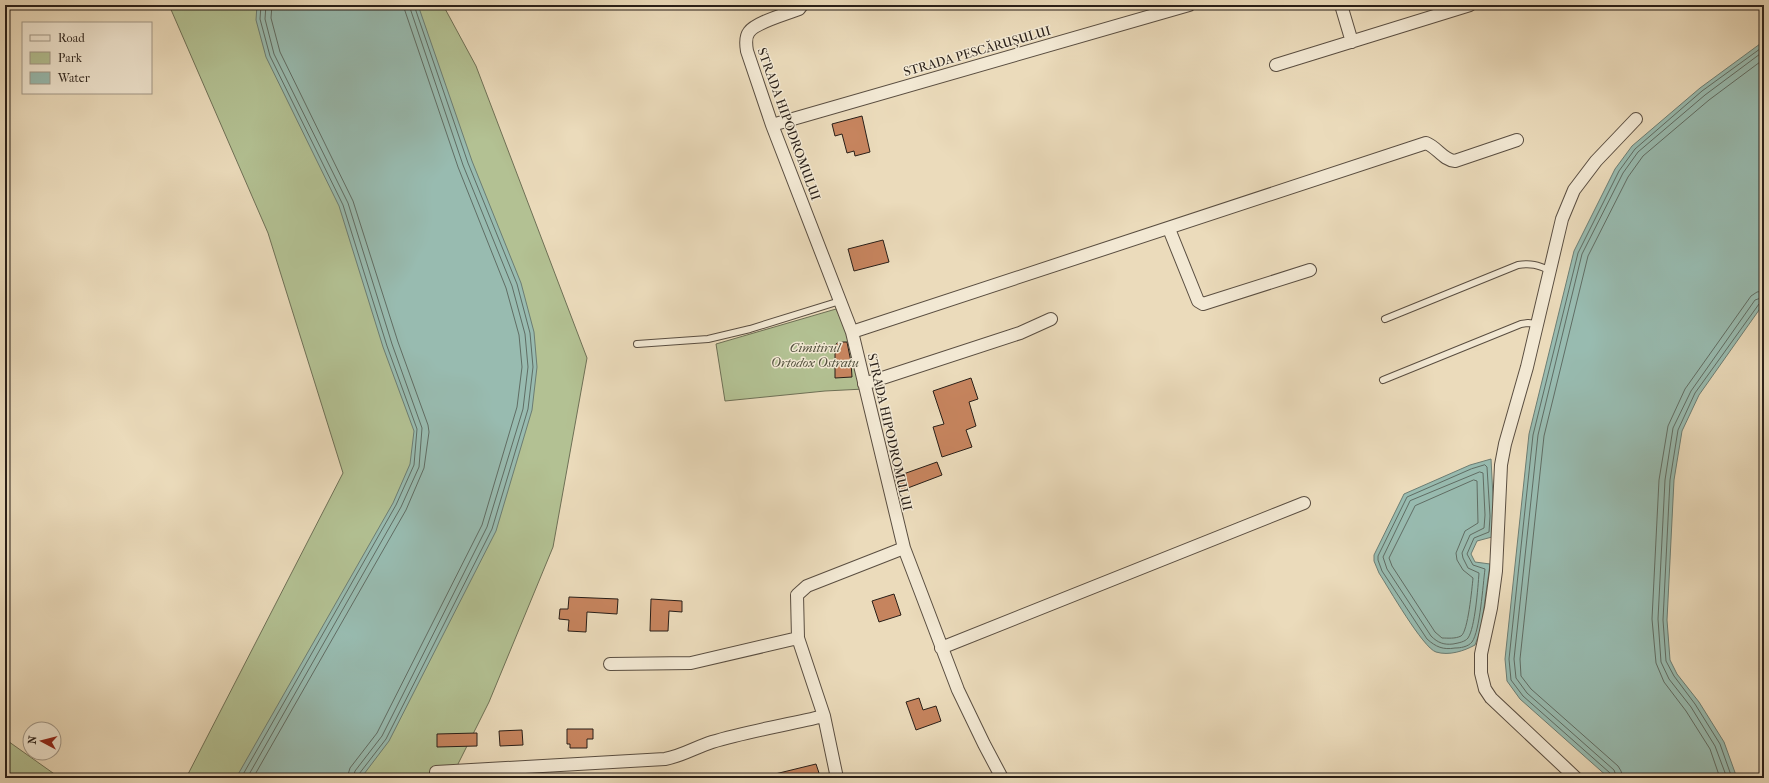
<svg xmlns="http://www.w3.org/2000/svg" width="1769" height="783" font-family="'IM FELL French Canon',serif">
<rect width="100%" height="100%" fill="#ebdbbb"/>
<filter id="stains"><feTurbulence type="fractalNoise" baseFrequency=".005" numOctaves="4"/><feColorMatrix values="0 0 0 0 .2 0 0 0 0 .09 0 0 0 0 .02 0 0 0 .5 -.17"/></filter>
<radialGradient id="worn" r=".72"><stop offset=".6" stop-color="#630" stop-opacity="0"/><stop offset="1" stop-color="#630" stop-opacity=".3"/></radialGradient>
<path fill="#b3c193" stroke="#6e7056" d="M169,5H443L476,66L587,358L553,547L489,702L451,778H186L343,473L268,233Z
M836,309L850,337L864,389L825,391L725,401L716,344Z
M5,739L60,778H5Z"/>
<path fill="#98bbb0" stroke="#6c7d73" d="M257,5H418L472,161L521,283L534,332L537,367L532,410L496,531L389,741L361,778H236L393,503L410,464L414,431L383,347L339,206L266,57L256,20Z
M1764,41V303L1699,395L1682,431L1674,480L1667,620L1670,660L1677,674L1699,702L1724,742L1737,778H1609L1520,699L1507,681L1505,659L1529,434L1574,251L1615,169L1632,146L1700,88Z
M1491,459L1494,516L1492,537L1477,541L1471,554L1475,562L1490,564L1481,629L1475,645C1464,651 1449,656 1436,652C1423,648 1388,587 1379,573L1374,561V555L1404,494L1470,465Z"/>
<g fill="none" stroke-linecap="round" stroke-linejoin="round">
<path stroke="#606d64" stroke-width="1" d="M1485,465L1487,467L1490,516L1489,532L1474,538L1467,554L1473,565L1485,569C1483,584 1480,631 1472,642C1468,647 1460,648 1455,648C1443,650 1436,647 1427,639L1382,571L1378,560V556L1407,497L1471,469Z
M1480,472L1483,473L1485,515L1484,528L1470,535L1462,553L1463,558L1468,568L1479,573C1478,587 1475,628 1468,638C1465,642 1458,643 1453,644C1444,645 1438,643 1431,636L1387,569L1383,557L1410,501Z
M1474,480L1477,481L1478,523L1465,531L1456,553L1457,560L1463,570L1473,578C1472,588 1468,632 1461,636C1455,639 1448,638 1442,638L1435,632L1392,566L1389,558L1415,506Z
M241,778L396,505L414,465L417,429L387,346L343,205L270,56L260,19L261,5
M247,778L401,507L419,467L422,428L392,344L348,203L274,54L265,19L266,5
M253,778L406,510L424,468L429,432L428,425L398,342L353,201L280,52L271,18L272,5
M347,778L350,768L377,733L482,525L517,407L522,367L519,335L506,288L458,167L403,5
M353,778L355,771L382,736L487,527L523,409L528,367L525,334L512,286L463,165L409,5
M358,778L359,774L386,739L492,529L528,409L533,367L530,333L517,284L468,163L414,5
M1612,778L1610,773L1523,696L1511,680L1509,659L1533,435L1578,253L1619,171L1635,149L1702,91L1764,46
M1617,778L1614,770L1527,693L1516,678L1514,659L1538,435L1582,254L1623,173L1638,152L1705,95L1764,51
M1623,778L1621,771L1618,766L1531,689L1521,676L1520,659L1544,436L1588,256L1628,177L1643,156L1709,100L1764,59
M1720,778L1710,749L1686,711L1664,682L1656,663L1652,619L1659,480L1668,426L1685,389L1751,296L1757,292L1764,291
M1727,778L1715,746L1691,707L1669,679L1661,662L1658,619L1665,480L1673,428L1691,391L1755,300L1764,297
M1732,778L1720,744L1695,704L1674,676L1666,661L1663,620L1670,480L1678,430L1695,393L1759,304L1764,302"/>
</g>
<path fill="#c6845e" stroke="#291f18" d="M862,116L870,152L855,156L854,151L847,153L842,134L835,136L832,124Z
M883,240L889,262L854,271L848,249Z
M843,342H847L851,362L852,377L835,378V346L837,343Z
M971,378L978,399L969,402L976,426L966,430L972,447L942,457L933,427L944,424L933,391Z
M937,462L942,475L900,491L895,477Z
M894,594L901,615L879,622L872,601Z
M569,597L618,599L617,614L587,612L586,632L568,631L569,620L559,619L560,609H568Z
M651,599L682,601V612L669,611L668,631H650Z
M919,698L923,710L936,706L941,721L916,730L906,702Z
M567,729H593V739H587V748H570V744H567Z
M522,730L523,745L500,746L499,731Z
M477,733V746L437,747V734Z
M816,764L820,776L814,778H775V774Z"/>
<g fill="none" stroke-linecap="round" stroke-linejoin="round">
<g stroke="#5a4e41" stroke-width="8">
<path id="lane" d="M1385,319L1518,265C1531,263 1538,265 1549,270
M637,344L708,339L750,329L840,301
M1383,380L1521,324L1528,323L1537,324"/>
</g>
<g stroke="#5a4e41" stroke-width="14">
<path id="street" d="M802,5L799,9C787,14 756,22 749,32C745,37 746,45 747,51L772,125L852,332L904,548L958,690L984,744L1002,778
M1341,5L1352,42
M1276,65L1470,5
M772,125L1189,5
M1169,229L1198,301L1203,304L1310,270
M852,332L1426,143C1437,147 1443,160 1455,161L1517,140
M864,384L1020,333L1051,319
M941,648L1304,503
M610,664L691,663L798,638
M436,772L665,759C682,756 696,747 712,742C748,731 787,725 824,716
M837,778L824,716L798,638L797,595L807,586L904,548
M1576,778L1491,698L1485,689L1481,673V654L1491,608L1496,571L1501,465L1505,444L1527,367L1562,219L1574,190L1596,161L1636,119"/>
</g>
<use href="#lane" stroke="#f2e8d3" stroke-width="6"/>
<use href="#street" stroke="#f2e8d3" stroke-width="12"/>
</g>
<g text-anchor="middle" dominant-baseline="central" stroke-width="3" stroke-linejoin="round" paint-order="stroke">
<g font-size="13" fill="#291f18" stroke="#f2e8d3">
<text transform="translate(977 51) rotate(-16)">STRADA PESCĂRUȘULUI</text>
<text transform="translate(789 124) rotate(70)">STRADA HIPODROMULUI</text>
<text transform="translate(890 432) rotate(77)">STRADA HIPODROMULUI</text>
</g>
<g font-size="13" font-style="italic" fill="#52503d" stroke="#f2e8d3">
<text x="815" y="347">Cimitirul<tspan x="815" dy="15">Ortodox Ostratu</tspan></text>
</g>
</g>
<rect width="1769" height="783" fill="none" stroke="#ebdbbb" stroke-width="20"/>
<rect x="6" y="6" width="1757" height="771" fill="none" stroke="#291f18" stroke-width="2"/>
<rect x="10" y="10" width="1749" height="763" fill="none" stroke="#291f18"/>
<rect x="22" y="22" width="130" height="72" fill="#f2e8d3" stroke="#a29888"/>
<rect x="30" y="35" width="20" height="6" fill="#f2e8d3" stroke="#a29888"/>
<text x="58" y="42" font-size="12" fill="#291f18">Road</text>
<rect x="30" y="52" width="20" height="12" fill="#b3c193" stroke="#a29888"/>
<text x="58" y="62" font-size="12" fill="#291f18">Park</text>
<rect x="30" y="72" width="20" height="12" fill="#98bbb0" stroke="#a29888"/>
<text x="58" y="82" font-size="12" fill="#291f18">Water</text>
<g transform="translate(42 741) rotate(277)"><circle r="19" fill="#f2e8d3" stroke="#a29888"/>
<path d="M0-3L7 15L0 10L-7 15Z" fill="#8f2418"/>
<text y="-6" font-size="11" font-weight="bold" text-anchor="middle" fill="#291f18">N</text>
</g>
<rect width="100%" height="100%" filter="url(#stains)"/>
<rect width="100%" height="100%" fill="url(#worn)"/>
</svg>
